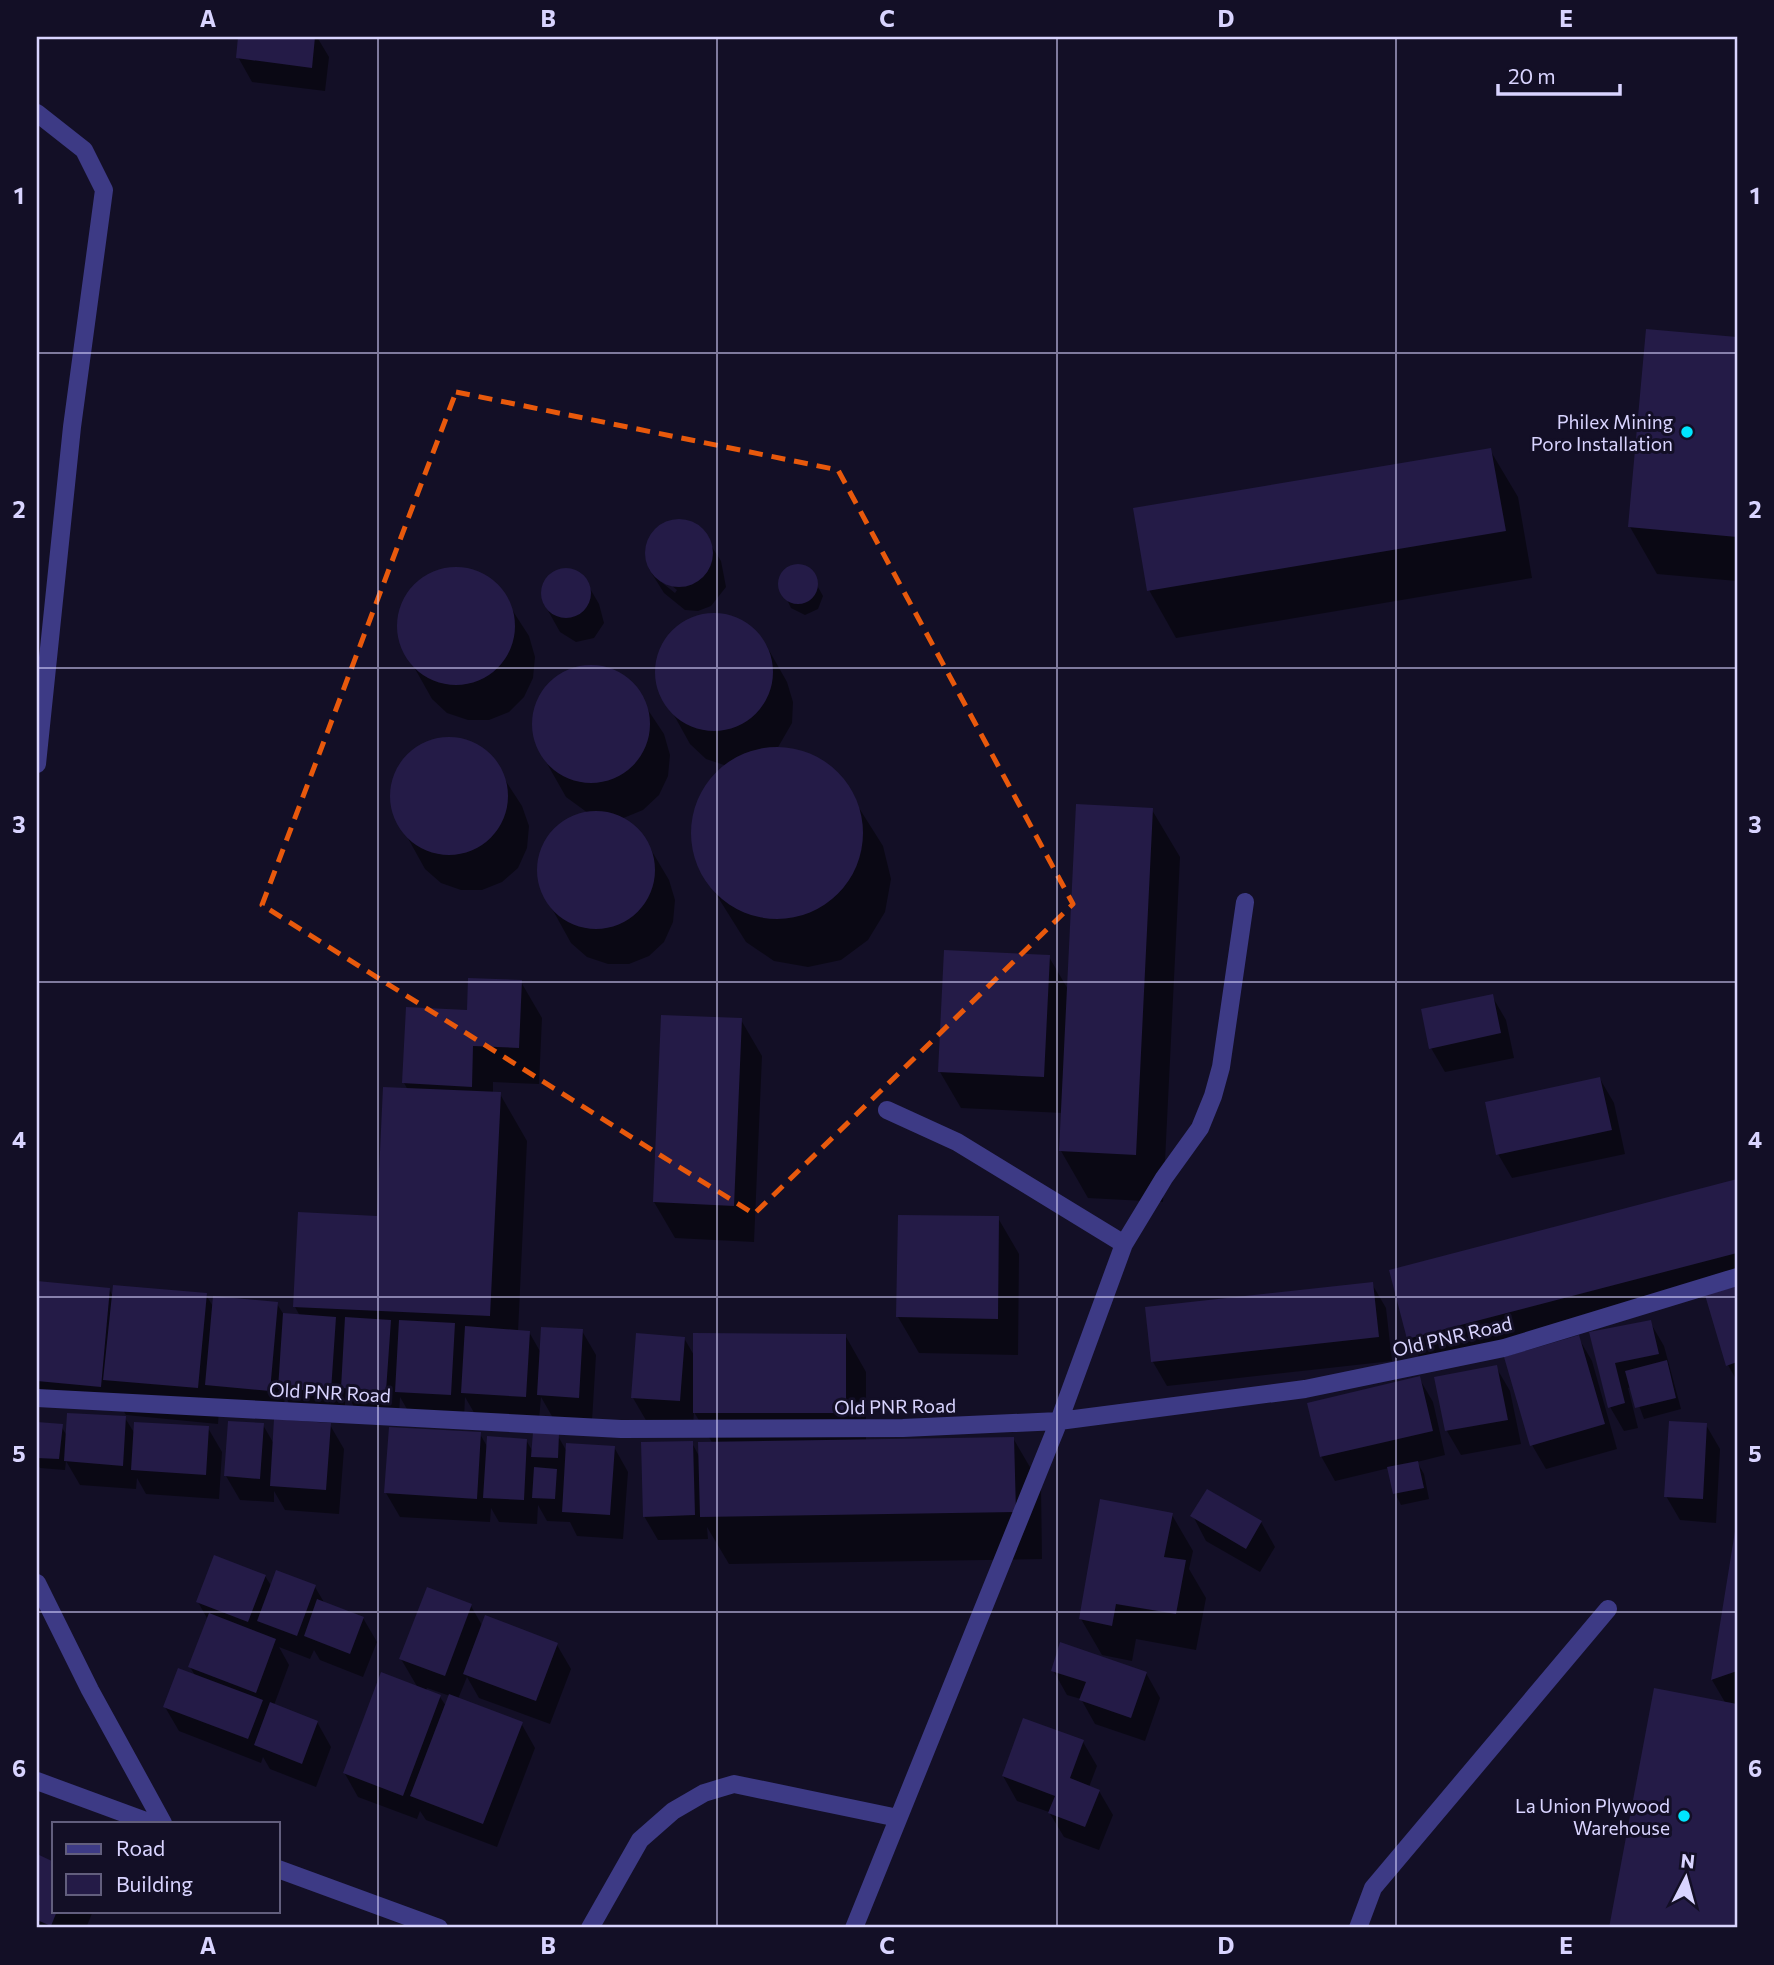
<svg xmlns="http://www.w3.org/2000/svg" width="1774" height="1965" font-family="Commissioner,sans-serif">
<rect width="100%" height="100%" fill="#130f26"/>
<path fill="#0007" fill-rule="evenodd" d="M240,37H317L329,57L325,91L252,82L238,57Z
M1648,331L1737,339V581L1657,574L1630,527Z
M1490,450L1518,497L1532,578L1176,638L1149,590Z
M674,521L699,527L721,561L726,587L711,606L698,611L685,610L664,593L649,569L648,543L663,525ZM660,576L677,590L675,593L660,581Z
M797,566L809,571L823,596L818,609L805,615L791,608L779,583L785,572Z
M450,568L475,571L494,582L529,636L535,657L533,678L524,697L509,712L489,720H468L447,713L432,699L400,642L398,617L407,594L425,576Z
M569,570L585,580L599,604L604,623L594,638L576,642L560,632L546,607L542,589L552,574Z
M708,614L734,617L752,628L766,645L787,682L793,702L792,723L777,749L807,753L835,770L883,846L891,879L885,912L868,940L841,960L808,967L774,961L746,942L699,867L692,834L698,802L715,775L727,766L706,759L690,744L659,688L657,663L666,639L684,622Z
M585,666L610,670L628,680L664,734L670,755L668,776L659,795L643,810L621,819L633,826L647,843L669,880L675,900L673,922L664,942L649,956L629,964H608L587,957L571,943L540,887L538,861L547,838L565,821L588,813L566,797L545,760L535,741L533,716L542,692L560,674Z
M443,738L468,741L487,752L522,806L529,826L527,848L518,868L502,882L482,890H461L441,883L425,869L394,813L391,787L401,764L419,746Z
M1152,810L1180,857L1163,1202L1088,1198L1061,1151L1063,1113L961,1108L940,1072L1049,957L1069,991Z
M521,982L542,1018L539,1084L493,1082V1094H500L527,1141L518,1332H529L541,1353L582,1331L596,1355L592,1421L553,1418L541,1397L539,1420L476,1416L465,1397L464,1419L411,1416L400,1397L399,1415L357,1412L346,1393L344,1415L294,1412L285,1396L283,1415L219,1409L218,1424L126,1415L115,1396L37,1393L38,1283L109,1289L113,1297L206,1295L214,1308L277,1304L284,1315L300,1316L295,1307L378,1217L408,1090L404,1083L468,1012Z
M1492,996L1506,1020L1514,1058L1445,1072L1431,1048Z
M741,1020L762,1056L754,1242L675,1238L654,1202Z
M1600,1079L1614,1103L1625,1154L1512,1178L1498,1154Z
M1737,1181V1280L1422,1362L1408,1338L1391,1271Z
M998,1218L1019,1254L1018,1355L919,1353L898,1317Z
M1372,1284L1386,1308L1392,1361L1167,1386L1153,1362L1147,1309Z
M1737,1287V1381L1728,1365L1707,1296Z
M1650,1322L1664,1346L1681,1409L1644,1419L1632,1387L1628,1388L1638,1428L1624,1431L1610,1407L1592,1334Z
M845,1335L866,1372V1441L1013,1438L1041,1486L1042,1559L729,1564L707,1527L708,1539L658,1540L644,1516L692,1443L700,1458L713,1444L694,1412L693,1425L647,1422L633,1398L684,1338L695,1357Z
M1578,1337L1592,1361L1617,1449L1546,1469L1532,1445Z
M1496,1367L1510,1391L1521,1444L1461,1455L1447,1431L1436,1379Z
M1419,1378L1433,1402L1445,1455L1417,1462L1424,1474L1429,1499L1401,1505L1395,1493L1389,1468L1335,1481L1321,1456Z
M125,1418L135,1434L208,1428L222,1452L219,1499L146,1494L137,1478L136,1489L80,1485L66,1461L65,1470L40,1468L37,1463V1423L61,1426L67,1436Z
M263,1425L274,1444L330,1425L344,1449L339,1514L285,1510L274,1491V1502L240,1500L226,1476Z
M1706,1425L1720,1449L1716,1523L1680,1520L1666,1496Z
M480,1434L488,1448L526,1440L533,1452L558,1436L567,1452L614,1447L628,1472L623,1539L577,1536L570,1522L547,1521L538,1505L537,1524L499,1522L491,1508L490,1522L400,1517L386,1493Z
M1172,1515L1193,1551L1189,1569L1206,1598L1196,1650L1136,1639L1132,1661L1102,1655L1081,1619Z
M1193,1516L1261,1522L1275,1547L1260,1572L1206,1541Z
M1737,1527V1928H1611L1656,1690L1726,1704L1712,1680Z
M265,1576L272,1587H315L325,1604L363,1618L377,1642L363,1677L320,1660L314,1650L310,1659L279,1647L289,1665L274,1705L317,1722L331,1747L316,1787L270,1769L263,1757L261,1763L179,1731L165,1707L196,1677L190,1667L208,1620L198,1602Z
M471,1606L483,1627L557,1645L571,1669L550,1724L479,1698L467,1677L458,1699L521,1723L535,1748L497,1847L426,1820L420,1811L417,1819L358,1797L344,1772L418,1688L401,1659ZM427,1688L450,1696L446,1706L440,1697L426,1691Z
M1053,1670L1146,1673L1160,1698L1145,1741L1095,1724L1081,1699L1067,1695Z
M1083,1742L1097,1766L1089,1787L1099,1791L1113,1815L1099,1850L1064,1837L1049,1812L1017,1801L1003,1776Z
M37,1856L54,1863V1911H93L86,1928H37Z"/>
<path fill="#241b47" d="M238,37H315L312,68L236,58Z
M1646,329L1737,337V537L1628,527Z
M1491,448L1506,531L1147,591L1133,508Z
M645 553a34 34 0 1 1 68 0a34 34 0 1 1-68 0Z
M778 584a20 20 0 1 1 40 0a20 20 0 1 1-40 0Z
M397 626a59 59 0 1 1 118 0a59 59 0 1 1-118 0Z
M541 593a25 25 0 1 1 50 0a25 25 0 1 1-50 0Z
M655 672a59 59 0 1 1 118 0a59 59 0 1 1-118 0Z
M532 724a59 59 0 1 1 118 0a59 59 0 1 1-118 0Z
M390 796a59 59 0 1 1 118 0a59 59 0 1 1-118 0Z
M691 833a86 86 0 1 1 172 0a86 86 0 1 1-172 0Z
M1076,804L1153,808L1136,1155L1059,1151Z
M537 870a59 59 0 1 1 118 0a59 59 0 1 1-118 0Z
M944,950L1050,955L1044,1077L938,1072Z
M468,978L522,980L519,1048L473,1046L472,1087L402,1083L406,1007L467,1010Z
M1493,994L1501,1033L1429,1049L1421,1009Z
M661,1015L742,1018L734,1206L653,1202Z
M1600,1077L1612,1130L1496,1155L1485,1102Z
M383,1087L501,1092L490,1316L293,1307L298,1212L377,1216Z
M1737,1179V1253L1407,1339L1389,1270Z
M898,1215L999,1216L998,1319L896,1317Z
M37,1281L110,1288L101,1387L37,1381Z
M1373,1282L1379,1337L1151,1362L1145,1307Z
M113,1285L207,1293L198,1388L103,1380Z
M1737,1286V1362L1726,1366L1705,1295Z
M213,1296L278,1302L270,1391L205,1385Z
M283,1313L336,1317L331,1391L278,1389Z
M345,1317L391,1320L386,1391L341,1388Z
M399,1320L455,1323L451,1395L395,1392Z
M1651,1320L1659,1354L1615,1363L1625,1403L1608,1408L1589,1332Z
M465,1326L530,1331L526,1397L461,1393Z
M541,1327L583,1329L579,1398L537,1395Z
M636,1333L685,1337L680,1401L631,1398Z
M693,1333L846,1334V1413H693Z
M1579,1335L1605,1424L1530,1446L1504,1357Z
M1667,1360L1676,1398L1635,1408L1625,1371Z
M1497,1365L1508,1420L1445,1431L1434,1377Z
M1420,1376L1433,1431L1320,1457L1307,1403Z
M67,1413L126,1416L123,1466L64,1461Z
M274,1419L331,1423L326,1490L270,1486Z
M228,1421L264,1423L260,1479L224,1476Z
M1669,1421L1707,1423L1703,1499L1664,1497Z
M37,1422L63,1424L59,1459L37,1458Z
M134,1422L209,1426L206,1475L131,1470Z
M389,1427L481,1432L477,1499L384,1493Z
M533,1432L559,1434L558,1458L531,1457Z
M487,1436L527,1439L524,1500L483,1498Z
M1014,1437L1016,1512L700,1517L698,1442Z
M693,1441L695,1515L643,1517L641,1442Z
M566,1443L615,1446L610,1515L562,1512Z
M1418,1461L1424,1488L1393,1494L1387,1467Z
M534,1467L557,1469L555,1499L532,1498Z
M1207,1489L1262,1521L1246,1549L1190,1516Z
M1100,1499L1173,1513L1164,1557L1186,1560L1176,1614L1116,1604L1112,1626L1079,1619Z
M1736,1525L1737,1671L1711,1680Z
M214,1555L266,1575L248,1622L196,1602Z
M276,1570L316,1585L297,1636L257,1621Z
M427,1587L472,1604L445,1676L399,1659Z
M317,1599L364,1617L350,1654L304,1636Z
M209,1613L276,1639L256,1693L188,1667Z
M485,1615L558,1643L536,1701L463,1674Z
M1060,1642L1147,1672L1131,1718L1079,1700L1086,1682L1051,1671Z
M178,1668L263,1700L248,1739L163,1707Z
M381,1672L441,1695L403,1796L343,1773Z
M1654,1688L1737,1704V1928H1609Z
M449,1694L523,1722L483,1824L410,1796Z
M270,1702L318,1721L302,1764L254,1745Z
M1023,1718L1084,1740L1070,1778L1100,1790L1085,1827L1048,1813L1055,1796L1002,1776Z
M37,1854L54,1862V1911H57L51,1926L37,1920Z"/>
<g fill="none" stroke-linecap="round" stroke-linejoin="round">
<path stroke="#3d3a85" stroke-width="18" d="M37,113L84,150L104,190L72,427L37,764
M887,1110L957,1142L1124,1244
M37,1398L621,1429L903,1428L1059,1421L1305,1389L1504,1348L1737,1277
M37,1583L90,1690L163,1823
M37,1781L151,1823
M278,1869L439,1928
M590,1928L640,1840L673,1811L704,1793L734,1784L898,1818
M854,1928L1059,1421L1124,1244L1164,1178L1200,1128L1213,1096L1221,1067L1245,902
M1358,1928L1373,1888L1608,1609"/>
</g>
<path fill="none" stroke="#e8590c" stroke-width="5" stroke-dasharray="14 9" stroke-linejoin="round" d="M456,392L838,470L1073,904L754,1214L262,905Z"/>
<path fill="none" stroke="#d9d4ff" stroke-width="2" stroke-opacity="0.55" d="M378,37V1928M717,37V1928M1057,37V1928M1396,37V1928M37,353H1737M37,668H1737M37,982H1737M37,1297H1737M37,1612H1737"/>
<g fill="#00e5ff" stroke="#130f26" stroke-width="2.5">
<circle cx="1687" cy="432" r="7"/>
<circle cx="1684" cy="1816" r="7"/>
</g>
<g text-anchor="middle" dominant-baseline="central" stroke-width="6" stroke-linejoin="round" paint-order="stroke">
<g font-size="19" fill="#d9d4ff" stroke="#130f26" text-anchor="end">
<text x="1673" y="421">Philex Mining<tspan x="1673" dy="22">Poro Installation</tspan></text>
<text x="1670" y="1805">La Union Plywood<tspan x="1670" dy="22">Warehouse</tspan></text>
</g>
<g font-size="19" fill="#d9d4ff" stroke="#130f26">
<text transform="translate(1452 1336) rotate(-13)">Old PNR Road</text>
<text transform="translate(330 1392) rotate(3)">Old PNR Road</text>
<text transform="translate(895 1406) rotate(-1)">Old PNR Road</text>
</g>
</g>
<rect width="1774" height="1965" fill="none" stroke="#130f26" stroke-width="77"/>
<rect x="52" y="1822" width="228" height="91" fill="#130f26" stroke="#625e7d" stroke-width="2"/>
<rect x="66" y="1844" width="35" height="10" fill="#3d3a85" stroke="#625e7d" stroke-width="2"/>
<text x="116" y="1856" font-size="21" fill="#d9d4ff">Road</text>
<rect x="66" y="1874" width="35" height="21" fill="#241b47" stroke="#625e7d" stroke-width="2"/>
<text x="116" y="1892" font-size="21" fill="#d9d4ff">Building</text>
<g transform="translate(1686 1878) rotate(6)" stroke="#130f26" stroke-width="5" paint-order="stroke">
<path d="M0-5L12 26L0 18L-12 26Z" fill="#d9d4ff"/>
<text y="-10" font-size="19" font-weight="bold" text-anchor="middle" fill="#d9d4ff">N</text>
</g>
<path d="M1498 84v10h122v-10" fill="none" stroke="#d9d4ff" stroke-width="3.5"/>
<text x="1508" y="84" font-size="21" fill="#d9d4ff" stroke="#130f26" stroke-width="5" paint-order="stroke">20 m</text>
<rect x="38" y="38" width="1698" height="1888" fill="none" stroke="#d9d4ff" stroke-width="2.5"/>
<g font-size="23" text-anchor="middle" font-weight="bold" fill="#d9d4ff">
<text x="208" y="27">A</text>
<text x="548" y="27">B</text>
<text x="887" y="27">C</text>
<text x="1226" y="27">D</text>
<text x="1566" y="27">E</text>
<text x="19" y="204">1</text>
<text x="1755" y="204">1</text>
<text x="19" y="518">2</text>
<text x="1755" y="518">2</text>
<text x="19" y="833">3</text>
<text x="1755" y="833">3</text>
<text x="19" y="1148">4</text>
<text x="1755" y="1148">4</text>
<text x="19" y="1462">5</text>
<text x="1755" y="1462">5</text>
<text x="19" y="1777">6</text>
<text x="1755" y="1777">6</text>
<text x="208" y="1954">A</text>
<text x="548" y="1954">B</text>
<text x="887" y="1954">C</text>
<text x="1226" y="1954">D</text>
<text x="1566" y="1954">E</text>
</g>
</svg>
